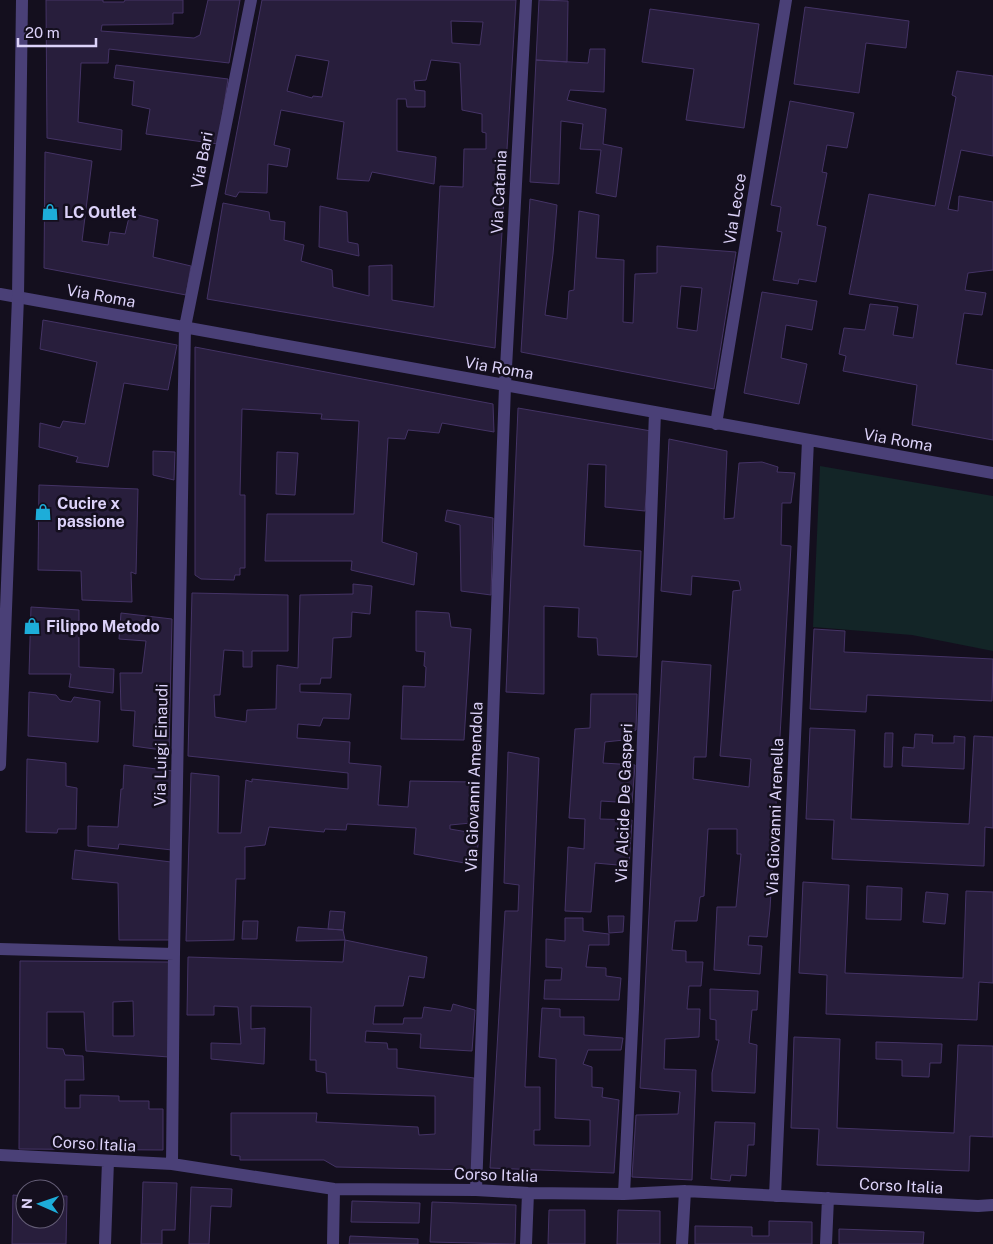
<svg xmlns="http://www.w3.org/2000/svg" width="993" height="1244" font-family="'Public Sans',sans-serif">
<rect width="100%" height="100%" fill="#140f1e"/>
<path fill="#132527" d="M820,466L993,496V651L912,635L813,627Z"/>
<path fill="#281e3c" stroke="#443365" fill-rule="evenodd" d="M46,0H103V2H124L125,0H183V13H173V24L102,25L101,31L194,38L200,35L208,0H240L229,63L109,49L108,63H81L78,122L122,130L121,150L47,138Z
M262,0H516L495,348L207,299L223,203L269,212L270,220L285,222L284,240L304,245L301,261L332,270L333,287L369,296V266L392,265V300L434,307L440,186L463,187L464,149H486V133L482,132V114L462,110L460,63L431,60L426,80L414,81L415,90L425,91V107H407L406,99H397V151L436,157L434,184L372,172L369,181L337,179L344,122L281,110L274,145L290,149L287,167L268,164L267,193L239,192L236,197L225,194ZM451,21L483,22L480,45L452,43ZM296,55L329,61L322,97L313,96L312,98L287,91Z
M539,0L568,1L567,62L536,60Z
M805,7L909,21L906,48L866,43L859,93L794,84Z
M650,9L759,24L744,128L686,120L694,69L642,62Z
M590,49H605L604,92L570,90L567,100L606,109L603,144L622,148L616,197L596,193L601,150L580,149L583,124L561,121L559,184L530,182L536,60L588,63Z
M116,65L228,79L218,144L146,134L150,109L132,105L134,81L114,78Z
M957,71L993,76V156L961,150L948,209L958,211L959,196L993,202V270L968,273L965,290L986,293L982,315L964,313L956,364L993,370V440L912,425L917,385L843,371L846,356L839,354L844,328L865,330L870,304L898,307L893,335L913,338L918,305L849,294L869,194L935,206L956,97L952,95Z
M790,101L854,113L847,148L827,145L822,172L827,173L817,225L826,227L816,282L799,279L798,284L773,280L782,232L777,231L781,207L771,205Z
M45,152L92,161L82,241L108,245L110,232L125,234L130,213L158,220L153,257L191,266L186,295L44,268Z
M530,199L557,205L553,254L545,315L567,319L569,291L574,290L579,211L599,215L596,258L624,260L623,322L633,323L635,274L657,273V246L736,252L714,389L521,352ZM681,286L702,288L697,331L677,328Z
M320,206L347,212L348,242L358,244L359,256L319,247Z
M762,292L817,301L812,330L786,325L781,358L807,364L799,404L744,393Z
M43,320L177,345L168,390L124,383L108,467L76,462L78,457L39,447L40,423L60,428L63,421L85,424L97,362L40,349Z
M195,347L493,404L494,432L442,423L439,433L408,430L405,439L388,438L382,542L417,553L414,585L351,570L352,561H265L267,514H354L359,421L321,419L322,414L242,409L240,495H245V568H240V575H235L234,580L201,579L195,575Z
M518,408L651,431L645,511L605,507L606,465L588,464L584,546L641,551L637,657L598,655L597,638L578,637L579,608L544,606V694L506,692Z
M669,439L727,451L724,519L734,518L739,463L762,462L778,467L777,472L795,473L791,503H782L781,545L791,546L770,909L767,937L749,936L748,945L762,946L760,974L714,970L717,907H736L741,854H737V829H708L704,896L700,897L697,921H675L672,950L686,951V962H703L701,986H689L687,1009H700L699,1037L665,1039L664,1069L696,1070L692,1180L632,1177L636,1115L678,1114L680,1092L640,1088L662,661L711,665L706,757H694L693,779L749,787L751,759L720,756L733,591L741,590L739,581L692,576L691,595L661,591Z
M153,451L175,452L174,480L153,475Z
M277,452L298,453L295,495L276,494Z
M39,485L138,489L136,574L131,572L132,602L82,600L81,571L38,570Z
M447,510L493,518L491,595L461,591L460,525L445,521Z
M353,584L372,586L370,614L352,612L351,637L333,638L331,678H321L320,684H300V692L351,694L349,719L323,718L320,726L298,724L297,738L350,742L349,763L381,766L378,805L408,807L410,781L474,782L475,803H470L471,823L450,825V829L479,834L476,865L414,854L416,828L347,824L346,830L325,829L324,832L269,827L265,845L245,847V879H236L234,940L186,941L191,773L219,776L218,833H241L246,780L252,782V779L348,789V773L188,756L192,593L288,595V651H252V667H243V651L224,650L220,695H214L215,717L246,722L247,710L276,709L277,665L298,668L300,595L353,594Z
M31,607L79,610V667L114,669L113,693L69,687L71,674H29Z
M416,611L449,613L451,627L471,629L464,740L401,739L403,686L425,687L426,667L424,666L425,652L416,651Z
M121,613L172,619L169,751L133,746L135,711L121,710L120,673H142L146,641L119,639Z
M814,629L845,631L844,652L993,659L992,701L867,695L866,712L810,709Z
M29,692L56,695L60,700L71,702L74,697L100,701L98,742L28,736Z
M591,694H637L636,730L627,733L624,740L605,742L603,763L635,765L632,803L601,801L600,819L632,820L629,866L595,863L591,912L565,911L568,847L584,849L585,819L569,818L575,729L590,728Z
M810,728L855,730L851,819L969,824L974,736L993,737V828L985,827L984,866L832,859L834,820L806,819Z
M885,733H893L892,767H884Z
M915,734L933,735L932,743H954V736L965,737L964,769L902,766L903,747L914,748Z
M508,752L539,758L525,1087H540V1130H534V1145L590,1146V1120L555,1118L556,1059L539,1057L542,1008L560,1009V1017H584V1035L623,1038L621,1050H588L583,1064L592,1067V1087L603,1088L602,1097L619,1100L614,1173L490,1168L505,911H518L519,885L504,883Z
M27,759L66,763V786L77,788L76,829H58L57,833L26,832Z
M124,765L173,771L172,850L119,844L118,849L88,846V826L118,827L121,789H123Z
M75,850L171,862L170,940H119L118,883L72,879Z
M803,882L849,885L845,973L963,978L966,891L993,892V983L979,982L977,1020L826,1014L827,975L799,973Z
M867,886L902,888L901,920L866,919Z
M926,892L948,894L945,924L923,922Z
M330,911L345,912L343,930L328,929Z
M608,916H624L623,932L609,933Z
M565,918H583V931L609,934V945H589L586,967L606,968V976L621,978L619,1000L544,999L545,980H561L562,968L546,967V939L565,941Z
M243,921H258L257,939H242Z
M298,927L343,930L345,940L296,941Z
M345,940L427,957L424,978L409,976L403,1006H375L373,1024H403L404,1018H422L424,1007L451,1011L453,1004L475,1010L472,1051L420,1048L421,1034L366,1031L365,1042L387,1043L388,1049H397V1068L474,1078L472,1170L336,1167L324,1160H240V1156L231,1155V1113H317L316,1122L418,1127L419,1135L435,1134V1096L327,1093L326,1073L316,1071V1060H310L311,1007L251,1006V1029L265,1028L264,1064L211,1059V1043L241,1044L238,1007L214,1006V1015H187L188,957L343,962Z
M20,961L169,962V1057L86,1051L84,1012H47V1048L63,1049L65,1055L83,1056L84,1080H65V1108H80V1095L119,1096V1101H149V1109H163V1150L19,1149ZM133,1001L134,1036H113V1002Z
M710,989L758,991L757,1010H752L749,1043L757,1045L755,1093L712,1091V1073L719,1040H716V1020L710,1019Z
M794,1037L840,1039L837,1128L954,1133L958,1045L993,1046V1137L970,1136L969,1171L817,1165L819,1129L791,1128Z
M876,1042L942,1044L941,1063H930L929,1077L902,1076V1060L876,1059Z
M715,1122L755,1123L754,1145H748L746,1176L731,1175L730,1181L711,1179Z
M143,1182L177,1183L175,1230H162V1244H141Z
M191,1187L232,1189L231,1207L211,1206L209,1244H189Z
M13,1195L25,1196V1219H55V1196H67L66,1244H12Z
M352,1201L420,1203L419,1223L351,1222Z
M432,1202L516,1205L515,1244L430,1242Z
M549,1210H585V1244H548Z
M618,1210L660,1211V1244H617Z
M769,1221L812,1222V1244H695V1226L752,1227V1236H769Z
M839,1229L924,1232L923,1244H839Z
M350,1236L418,1239V1244H349Z"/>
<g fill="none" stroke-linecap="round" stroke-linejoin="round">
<path stroke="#4a4077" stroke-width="12" d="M0,294L993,473
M716,424L786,0
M0,949L174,954
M0,1155L172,1164L334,1189L476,1190L528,1193L624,1194L685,1191L978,1206L993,1205
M172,1164L174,954L185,327L251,0
M476,1190L505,386L526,0
M624,1194L633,1009L655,412
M775,1196L808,440
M105,1244L108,1161
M333,1244L334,1189
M526,1244L528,1193
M682,1244L685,1191
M826,1244L828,1198"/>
<path stroke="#4a4077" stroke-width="12" d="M0,765L18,297L22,0"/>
</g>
<defs>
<g id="shop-bare" transform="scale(1.35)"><path d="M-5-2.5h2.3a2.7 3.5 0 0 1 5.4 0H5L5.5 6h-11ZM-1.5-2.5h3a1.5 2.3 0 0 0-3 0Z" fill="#1dadd9" stroke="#140f1e" stroke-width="2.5" paint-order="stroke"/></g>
</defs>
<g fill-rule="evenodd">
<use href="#shop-bare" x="50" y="212"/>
<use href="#shop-bare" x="43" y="512"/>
<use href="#shop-bare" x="32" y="626"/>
</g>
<g text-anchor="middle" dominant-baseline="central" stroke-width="5" stroke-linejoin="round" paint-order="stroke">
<g font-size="16" fill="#dcd2f9" stroke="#140f1e">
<text transform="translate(202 160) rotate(-79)">Via Bari</text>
<text transform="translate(499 192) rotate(-87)">Via Catania</text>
<text transform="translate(735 209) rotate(-81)">Via Lecce</text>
<text transform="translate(101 296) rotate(10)">Via Roma</text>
<text transform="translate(499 368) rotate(10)">Via Roma</text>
<text transform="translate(898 440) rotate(10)">Via Roma</text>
<text transform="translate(161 745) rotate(-89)">Via Luigi Einaudi</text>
<text transform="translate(474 787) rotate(-88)">Via Giovanni Amendola</text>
<text transform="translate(624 803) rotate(-88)">Via Alcide De Gasperi</text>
<text transform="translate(775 817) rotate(-88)">Via Giovanni Arenella</text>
<text transform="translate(94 1144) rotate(3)">Corso Italia</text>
<text transform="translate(496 1175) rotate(2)">Corso Italia</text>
<text transform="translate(901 1186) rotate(3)">Corso Italia</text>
</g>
<g font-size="16" font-weight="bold" fill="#dcd2f9" stroke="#140f1e" text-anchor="start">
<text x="64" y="212">LC Outlet</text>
<text x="57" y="503">Cucire x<tspan x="57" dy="18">passione</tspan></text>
<text x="46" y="626">Filippo Metodo</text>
</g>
</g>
<g transform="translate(40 1204) rotate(272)"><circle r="24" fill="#140f1e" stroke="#645d76"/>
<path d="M0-4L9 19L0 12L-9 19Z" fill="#1dadd9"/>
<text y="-8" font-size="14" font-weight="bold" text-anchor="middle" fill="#dcd2f9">N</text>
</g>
<path d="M18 38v8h78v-8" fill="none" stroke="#dcd2f9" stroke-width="2.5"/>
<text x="25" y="38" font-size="15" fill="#dcd2f9" stroke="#140f1e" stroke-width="4" paint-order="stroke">20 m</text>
</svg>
